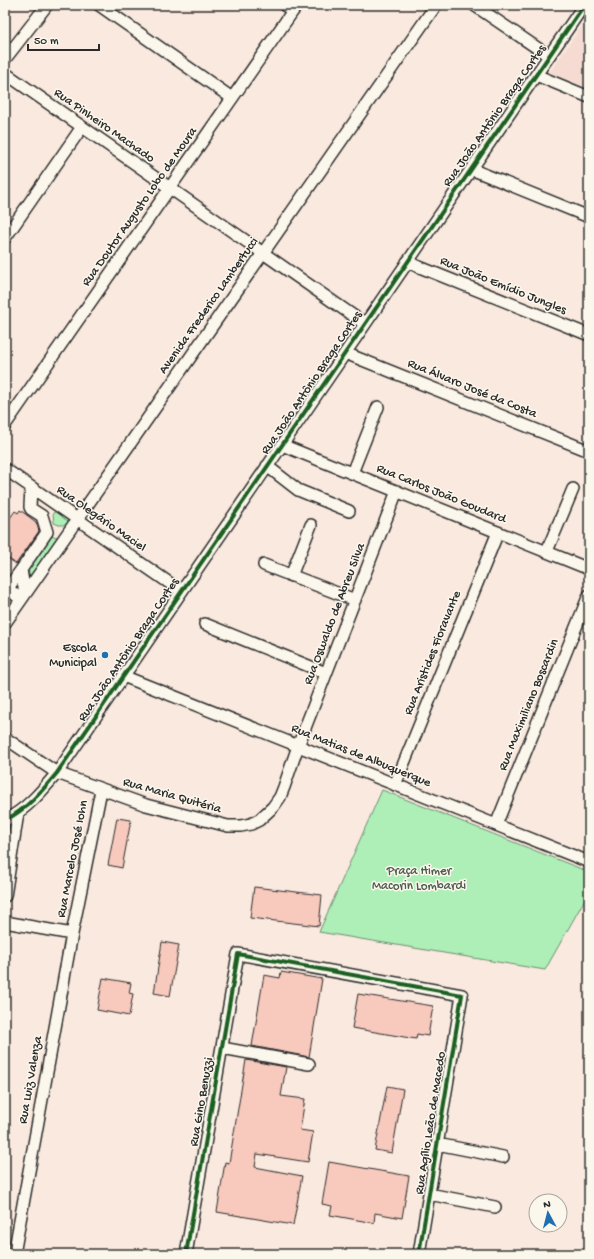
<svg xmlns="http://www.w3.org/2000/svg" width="594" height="1259" font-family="'Gochi Hand',sans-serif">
<rect width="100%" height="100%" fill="#fae9de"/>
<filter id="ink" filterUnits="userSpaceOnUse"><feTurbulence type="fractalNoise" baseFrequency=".025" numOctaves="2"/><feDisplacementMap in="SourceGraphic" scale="8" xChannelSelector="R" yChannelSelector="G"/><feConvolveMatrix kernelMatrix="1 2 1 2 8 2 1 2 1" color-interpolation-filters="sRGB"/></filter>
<g filter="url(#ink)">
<path fill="#f5dbd1" d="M589,16V89L549,73Z"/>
<path fill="#adefb7" stroke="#6c8d71" d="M59,509L70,520V525H59L54,523L53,513Z
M47,536L60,537L31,583L27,564Z
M382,790L589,872V892L545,970L319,932Z"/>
<path fill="#f8c9bd" stroke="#2b2b2b" d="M20,510L36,522L39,531L16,564L5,556V525L15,511L18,513Z
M117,818L131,820L122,868L108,865Z
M254,887L322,895L319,926L250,918Z
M162,942L179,945L170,996L154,993Z
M281,972L322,979L309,1057L252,1046L264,975L280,978Z
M103,978L131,983L129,993L133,994L129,1016L97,1010Z
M358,994L433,1006L428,1036L417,1034L416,1039L352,1028Z
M246,1060L286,1067L281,1096L305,1099L300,1130L313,1132L308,1162L257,1154L255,1167L302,1176L293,1225L217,1212L225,1162L229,1163Z
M387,1086L403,1089L392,1153L375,1150Z
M329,1162L409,1176L402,1218L375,1213L374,1223L330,1215L332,1206L322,1204Z"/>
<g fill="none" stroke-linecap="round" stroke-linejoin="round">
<g stroke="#2b2b2b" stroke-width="14">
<path id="minor" d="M99,5L232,98
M284,5L293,11
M474,5L549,56
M5,59L47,5
M5,73L365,324
M536,75L589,97
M471,169L589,217
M5,238L82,127
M407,262L589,335
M345,353L589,451
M5,425L297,5
M282,445L589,569
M267,466L298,490L349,511
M5,469L181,591
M352,473L378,407
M547,551L573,489
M264,565L355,600
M291,576L311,525
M25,594L21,570L47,532L42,516L31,509L30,507L31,487
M21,600L8,588L21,570
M5,623L436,5
M205,624L326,673
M123,676L589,862
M5,738L57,773L146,805L228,826H241L251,824L259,820L273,807L280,797L284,787L298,746L397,491
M395,785L498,532
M5,820C26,810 42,791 57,773L584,5
M496,825L589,595
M5,896L18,813
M5,922L72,934
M222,1048L309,1064
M437,1144L503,1157
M429,1194L495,1207
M14,1254L72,934L101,790
M186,1254L238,954L462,995L419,1254"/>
</g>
<use href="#minor" stroke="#fbf7ec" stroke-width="11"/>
<g stroke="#fbf7ec" stroke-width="6">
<path id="cycleway" d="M5,820C26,810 42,791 57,773L584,5
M186,1254L238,954L462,995L419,1254"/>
</g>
<use href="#cycleway" stroke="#1b5e20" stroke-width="4"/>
</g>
</g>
<circle fill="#1f6fb2" stroke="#fbf7ec" stroke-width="1.5" cx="105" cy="655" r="4"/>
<g text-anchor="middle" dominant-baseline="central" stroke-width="3" stroke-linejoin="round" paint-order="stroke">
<g font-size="13" fill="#2b2b2b" stroke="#fbf7ec">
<text transform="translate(495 116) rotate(-55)">Rua João Antônio Braga Cortes</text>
<text transform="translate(104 126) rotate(35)">Rua Pinheiro Machado</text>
<text transform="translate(140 207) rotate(-55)">Rua Doutor Augusto Lobo de Moura</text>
<text transform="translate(503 286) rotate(22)">Rua João Emídio Jungles</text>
<text transform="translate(209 306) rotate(-55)">Avenida Frederico Lambertucci</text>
<text transform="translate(312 383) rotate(-56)">Rua João Antônio Braga Cortes</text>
<text transform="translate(472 389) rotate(22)">Rua Álvaro José da Costa</text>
<text transform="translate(441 494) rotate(22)">Rua Carlos João Goudard</text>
<text transform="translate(101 519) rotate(35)">Rua Olegário Maciel</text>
<text transform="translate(335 614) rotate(-69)">Rua Oswaldo de Abreu Silva</text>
<text transform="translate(129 650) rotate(-56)">Rua João Antônio Braga Cortes</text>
<text transform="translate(433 653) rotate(-68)">Rua Aristides Fioravante</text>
<text transform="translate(529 705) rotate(-68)">Rua Maximiliano Boscardin</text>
<text transform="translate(361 756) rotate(22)">Rua Matias de Albuquerque</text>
<text transform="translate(172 796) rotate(16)">Rua Maria Quitéria</text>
<text transform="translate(73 859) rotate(-79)">Rua Marcelo José Iohn</text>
<text transform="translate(31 1080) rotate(-80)">Rua Luiz Valenza</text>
<text transform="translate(202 1102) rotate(-80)">Rua Gino Benuzzi</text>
<text transform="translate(431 1123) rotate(-81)">Rua Agílio Leão de Macedo</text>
</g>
<g font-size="13" fill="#2b2b2b" stroke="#fbf7ec" text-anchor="end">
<text x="97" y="648">Escola<tspan x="97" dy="15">Municipal</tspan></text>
</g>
<g font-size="13" fill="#4c5c4e" stroke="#fbf7ec">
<text x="419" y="871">Praça Himer<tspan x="419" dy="15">Macorin Lombardi</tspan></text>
</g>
</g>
<rect width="594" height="1259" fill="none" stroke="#fbf7ec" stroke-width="20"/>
<rect x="10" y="10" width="574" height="1239" fill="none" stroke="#2b2b2b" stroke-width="1.5" filter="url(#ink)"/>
<g transform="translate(548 1213) rotate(353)"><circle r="19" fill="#fbf7ec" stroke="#a8a59f"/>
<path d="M0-3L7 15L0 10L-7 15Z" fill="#1f6fb2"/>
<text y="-6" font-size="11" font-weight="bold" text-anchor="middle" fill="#2b2b2b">N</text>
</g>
<path d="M28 44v6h71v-6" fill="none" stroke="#2b2b2b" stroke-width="2"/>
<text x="34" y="44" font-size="12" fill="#2b2b2b" stroke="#fbf7ec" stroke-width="3" paint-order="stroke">50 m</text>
</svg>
